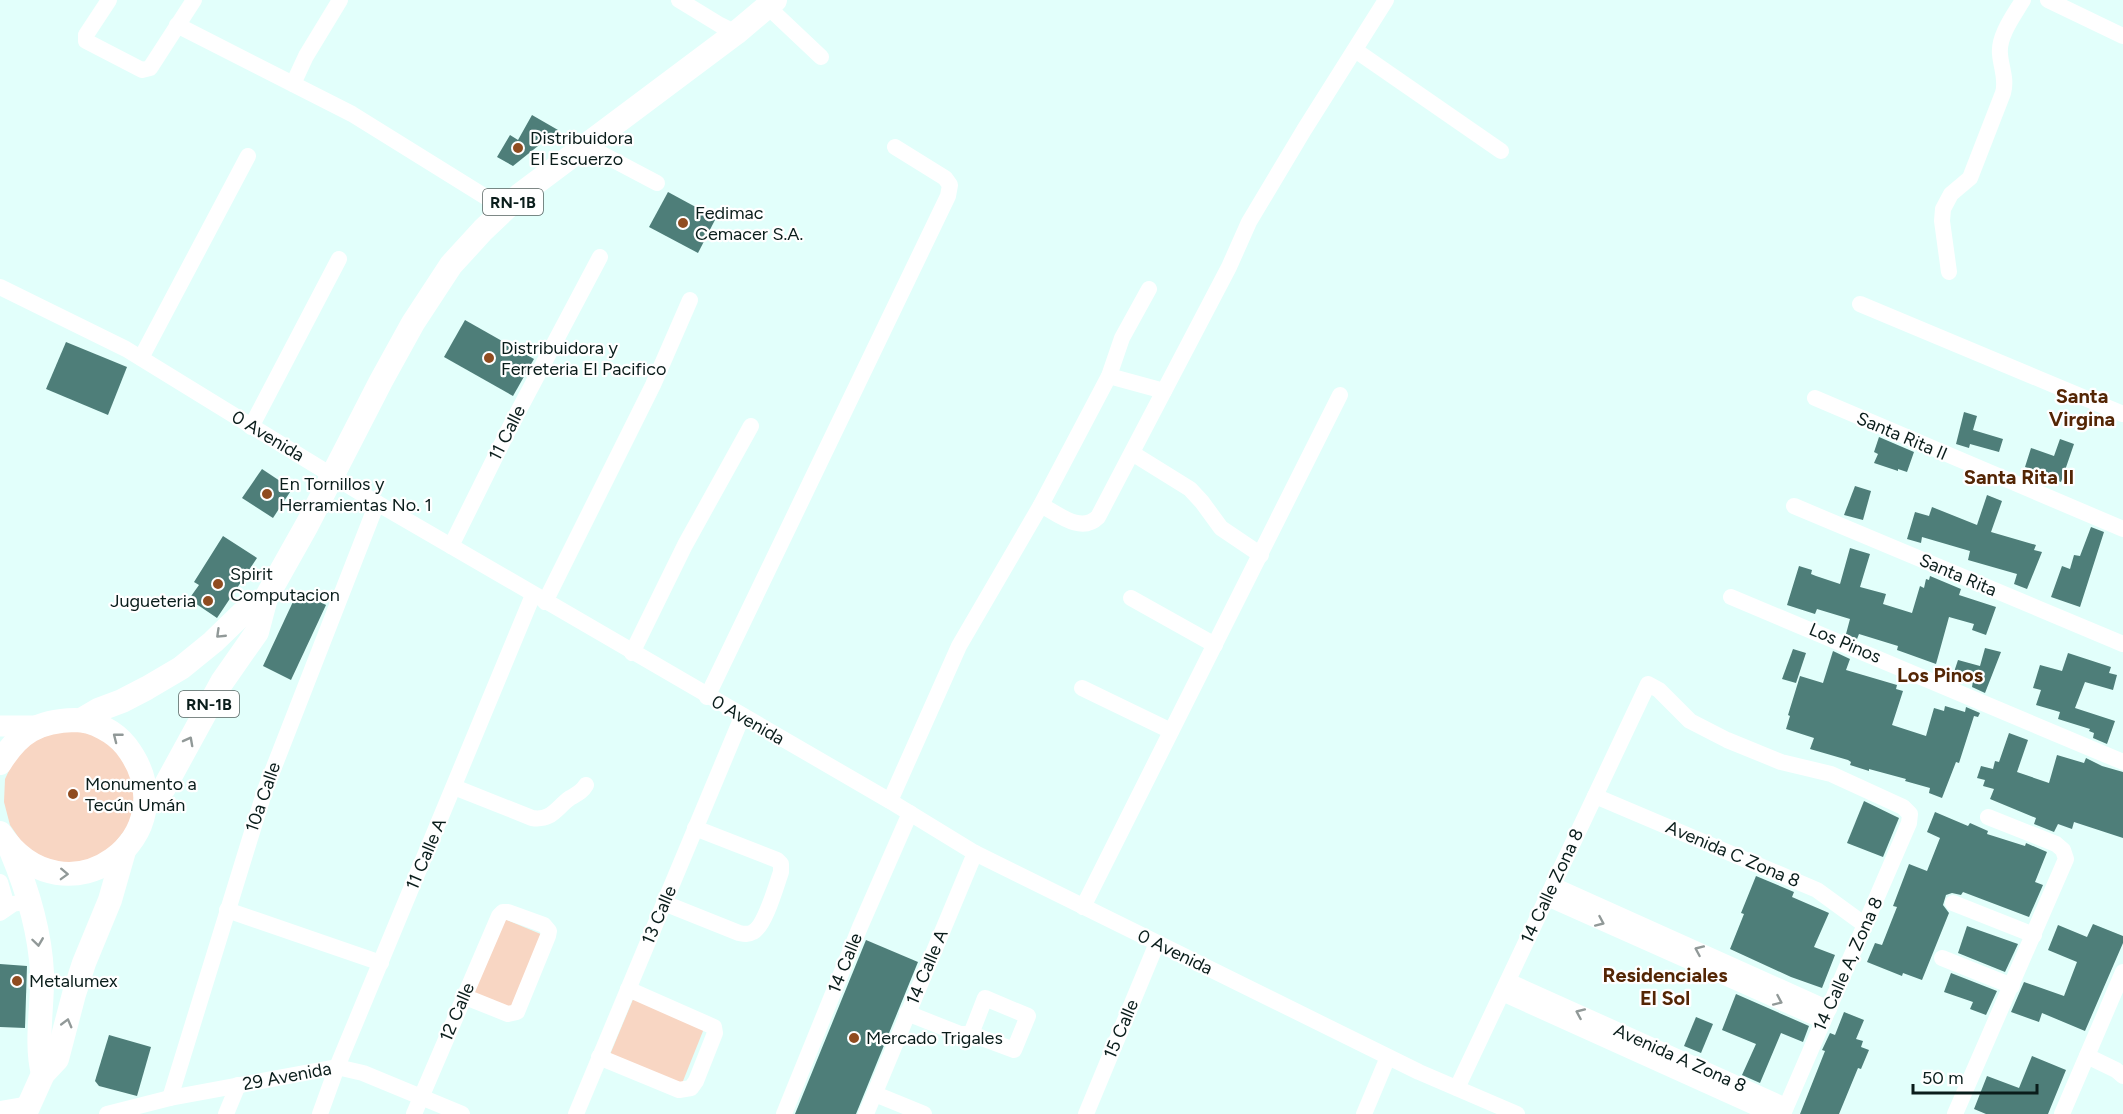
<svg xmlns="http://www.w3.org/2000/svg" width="2123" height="1114" font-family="Figtree,sans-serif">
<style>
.green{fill:#f8d6c3}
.building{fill:#4e7e79}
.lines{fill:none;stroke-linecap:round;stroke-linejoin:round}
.minor{stroke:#fff;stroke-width:16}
.major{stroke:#fff;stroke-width:21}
.highway{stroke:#fff;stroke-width:24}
.oneway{stroke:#919998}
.poi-dot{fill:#904c20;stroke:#fff;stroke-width:2}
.labels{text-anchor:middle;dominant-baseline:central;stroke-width:4.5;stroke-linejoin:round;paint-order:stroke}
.shield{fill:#fff;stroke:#54615f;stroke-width:1.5}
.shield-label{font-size:16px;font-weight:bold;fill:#0a1d1b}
.poi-label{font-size:18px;fill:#0a1d1b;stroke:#fff;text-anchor:start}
.street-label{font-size:18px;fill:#0a1d1b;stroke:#fff}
.neighbourhood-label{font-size:20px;font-weight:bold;fill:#542605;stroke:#fff}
</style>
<rect width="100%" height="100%" fill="#e2fffb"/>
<g class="green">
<polygon points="69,728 110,740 135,774 135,817 107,853 86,862 63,863 41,857 23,844 10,825 4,802 5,779 15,758 29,742"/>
<polygon points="502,918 543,935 512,1011 472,994"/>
<polygon points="634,997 705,1026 681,1086 609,1057"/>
</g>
<g class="building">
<polygon points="532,115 558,130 513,166 497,157 510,135 518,140"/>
<polygon points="668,192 716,218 698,253 649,227"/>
<polygon points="465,320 534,359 513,396 444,357"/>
<polygon points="66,342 127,367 108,415 46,389"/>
<polygon points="1964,412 1977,416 1973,430 2003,439 1999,452 1970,444 1969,448 1956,444"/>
<polygon points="1879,437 1914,452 1907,472 1898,469 1898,471 1874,463 1878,454 1874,452"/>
<polygon points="2060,439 2074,444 2061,482 2025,467 2031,448 2054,456"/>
<polygon points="262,469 292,489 273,518 242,498"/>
<polygon points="1855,486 1871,491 1863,520 1844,515"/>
<polygon points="1987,495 2002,501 1991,532 2036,545 2034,550 2042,552 2027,589 2014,584 2017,574 1968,560 1970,551 1922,537 1921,543 1907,539 1915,512 1929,516 1932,507 1977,525"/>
<polygon points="2091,527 2104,532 2080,607 2051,597 2062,566 2070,569 2074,555 2080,556"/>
<polygon points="223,536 257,558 217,618 189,599 199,585 194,582"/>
<polygon points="1850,548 1870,554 1860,587 1886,594 1883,604 1912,613 1920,586 1924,588 1926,579 1929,580 1930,576 1961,589 1959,595 1996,607 1986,635 1972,630 1974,624 1949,617 1936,664 1897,650 1898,646 1859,634 1857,639 1846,634 1850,619 1817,609 1815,614 1787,605 1799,566 1812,570 1811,574 1816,576 1840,584"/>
<polygon points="298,591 326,605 291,680 263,666"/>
<polygon points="1985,648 2001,652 1985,693 1972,687 1973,681 1953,675 1958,660 1980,666"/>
<polygon points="1793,649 1806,653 1796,683 1782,679"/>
<polygon points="1833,651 1850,659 1846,670 1897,685 1896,689 1903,691 1892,725 1926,736 1934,708 1944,711 1945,706 1965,712 1966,707 1980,713 1978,717 1974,716 1959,763 1956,762 1942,798 1929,793 1930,788 1905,781 1906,779 1869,769 1869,771 1850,765 1851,762 1848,760 1810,749 1814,738 1786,729 1790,716 1788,715 1800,676 1823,683"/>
<polygon points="2068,653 2111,667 2109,673 2117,675 2113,690 2085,682 2075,708 2115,721 2107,744 2093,738 2094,733 2089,731 2090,729 2058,719 2060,712 2036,705 2041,690 2033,688 2040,665 2062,671"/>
<polygon points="2009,733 2028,740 2017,772 2049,783 2057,755 2084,763 2086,758 2102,766 2123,772 2123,838 2074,822 2072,829 2058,824 2054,832 2034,824 2036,818 1990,799 1994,789 1983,786 1985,780 1977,778 1981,766 1993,769 1995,761 1999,762"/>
<polygon points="1864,801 1899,818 1883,857 1847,843"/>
<polygon points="1935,812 1968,826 1970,823 1988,831 1987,834 2025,846 2026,843 2047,852 2035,882 2043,885 2029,917 1963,892 1961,895 1952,893 1946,895 1943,905 1949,913 1922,980 1903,973 1902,976 1867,962 1875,943 1882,945 1897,907 1893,906 1909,864 1927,871 1940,838 1927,832"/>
<polygon points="1756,876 1794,892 1792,897 1829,913 1814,947 1835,955 1822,988 1791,977 1730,949 1744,914 1741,913"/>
<polygon points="2093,924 2123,936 2123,943 2085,1031 2042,1013 2039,1022 2011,1012 2024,982 2064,996 2077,962 2048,950 2058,925 2087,937"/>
<polygon points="1967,926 2018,944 2005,972 1958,953"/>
<polygon points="866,940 918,962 856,1114 795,1114"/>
<polygon points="0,964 27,966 25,1028 0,1027"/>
<polygon points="1951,973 1997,991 1986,1015 1970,1009 1973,1002 1944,992"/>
<polygon points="1736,994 1809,1026 1803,1042 1781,1033 1760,1083 1742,1075 1756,1044 1722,1030"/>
<polygon points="1844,1012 1864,1020 1856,1039 1863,1041 1861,1047 1869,1050 1861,1069 1858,1068 1839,1114 1800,1114 1825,1051 1822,1050 1830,1033 1835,1035"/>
<polygon points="1696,1017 1713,1024 1701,1053 1684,1046"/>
<polygon points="109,1035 151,1047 137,1096 99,1086 95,1081"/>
<polygon points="2032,1056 2066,1070 2048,1114 1986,1114 1974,1109 1987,1076 2019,1088"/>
</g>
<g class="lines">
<g class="minor">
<polyline points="109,0 86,35 86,41 142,70 150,68 152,65 194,0"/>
<polyline points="679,0 720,25 736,33"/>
<polyline points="2048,0 2123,36"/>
<polyline points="767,6 821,57"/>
<polyline points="177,25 352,114 505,209"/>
<polyline points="1355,50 1501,151"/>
<polyline points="293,84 306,56 340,0"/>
<polyline points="585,145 657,183"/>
<path d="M1949 272 1942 221 1943 209 1951 194 1970 178 2003 93C2007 79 2001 68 2000 54 1998 36 2014 15 2023 0"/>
<polyline points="0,287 126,349 377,503 890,801 975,853 1419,1072 1517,1114"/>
<polyline points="1860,304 2123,414"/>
<polyline points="141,358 248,156"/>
<polyline points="1109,376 1164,391"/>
<polyline points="1815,398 2123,529"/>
<polyline points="251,427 339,259"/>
<polyline points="1132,453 1190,489 1202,502 1221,528 1261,555"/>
<path d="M1041 505C1058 514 1081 534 1098 517L1229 267 1249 222 1304 130 1386 0"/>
<polyline points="1794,506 2123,644"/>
<polyline points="451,546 512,423 600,257"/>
<polyline points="1731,597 2123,762"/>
<polyline points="1131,598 1215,645"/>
<polyline points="545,602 653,385 690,300"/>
<polyline points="632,653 685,545 751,426"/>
<polyline points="1082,688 1171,731"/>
<polyline points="707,697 948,196 950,185 945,178 895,147"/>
<path d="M454 787 532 818C552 821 556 808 570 798 577 794 582 792 586 785"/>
<polyline points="1595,796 1817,890 1865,925"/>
<polyline points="890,801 959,646 1041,505 1109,376 1122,338 1149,289"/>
<polyline points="0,882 7,906"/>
<polyline points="1553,885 1829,1009"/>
<polyline points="1547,898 1823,1021"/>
<path d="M664 903 739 933C744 934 748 935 753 932 765 926 776 886 781 872V864L777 860 695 828"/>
<polyline points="1953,903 2034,935"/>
<polyline points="1083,907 1340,395"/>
<polyline points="227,910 381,963"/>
<polyline points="0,913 13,904 29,901"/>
<polyline points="1942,958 2012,986"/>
<polyline points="1508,981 1786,1106"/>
<polyline points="1502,993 1770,1114"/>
<polyline points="907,1013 960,1034 971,1034 1014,1050 1028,1016 985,998 971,1034"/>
<polyline points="2087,1056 2116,1070 2123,1076"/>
<polyline points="599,1057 679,1090 691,1088 696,1081 715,1033 714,1027 628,989"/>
<polyline points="1457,1088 1648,684 1659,690 1690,721 1727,740 1781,762 1831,774 1903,807 1910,814 1909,823 1783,1114"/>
<polyline points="875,1094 924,1114"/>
<polyline points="170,1098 265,790 377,503"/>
<polyline points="0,1109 30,1104"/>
<path id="s1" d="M107 1114 170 1098 337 1067 363 1073 462 1114"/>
<polyline points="226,1114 238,1085"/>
<polyline points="320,1114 337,1067 533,595"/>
<polyline points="414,1114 499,916 503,912 508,912 544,925 549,931 548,936 517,1012 508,1014 463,996"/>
<polyline points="576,1114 742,717"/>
<polyline points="784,1114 860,927 910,813"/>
<polyline points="866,1114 975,853"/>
<polyline points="1086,1114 1157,943"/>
<polyline points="1364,1114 1388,1057"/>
<polyline points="1955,1114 2066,859 2063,850 2056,844 1988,817"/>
<polyline points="2062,1114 2123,972"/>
</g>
<polyline class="major" points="0,726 39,726"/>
<g class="highway">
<polyline points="81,720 98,710 122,701 147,688 181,668 213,642 243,613 266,598"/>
<path d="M0 763C19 732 38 721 75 720 93 720 115 732 126 746 194 835 65 930 0 833"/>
<polyline points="145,807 164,788 222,682 257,632 266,598 307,525 381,381 413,323 451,265 483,230 521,194 736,33 775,0"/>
<path d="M10 848C27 888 40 930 42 973 43 1007 35 1041 43 1074"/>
<polyline points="25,1114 43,1074 57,1059 74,994 84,963 110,900 124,851"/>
</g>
</g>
<defs><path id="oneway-chevron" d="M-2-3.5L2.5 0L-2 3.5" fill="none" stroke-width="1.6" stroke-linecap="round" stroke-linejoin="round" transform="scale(1.5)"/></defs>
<g class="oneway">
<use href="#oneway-chevron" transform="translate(220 634) rotate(136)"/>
<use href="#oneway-chevron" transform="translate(117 737) rotate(-142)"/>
<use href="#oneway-chevron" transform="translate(189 741) rotate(-62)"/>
<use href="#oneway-chevron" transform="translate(64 874) rotate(2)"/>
<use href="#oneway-chevron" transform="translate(1600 922) rotate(24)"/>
<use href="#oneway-chevron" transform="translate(38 942) rotate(82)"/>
<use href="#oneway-chevron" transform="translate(1699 950) rotate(-156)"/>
<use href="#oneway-chevron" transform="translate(1778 1001) rotate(24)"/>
<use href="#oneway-chevron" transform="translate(1580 1013) rotate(-156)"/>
<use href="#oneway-chevron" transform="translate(67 1023) rotate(-75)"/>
</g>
<g class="poi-dot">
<circle cx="518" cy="148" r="6"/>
<circle cx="683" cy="223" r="6"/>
<circle cx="489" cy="358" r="6"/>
<circle cx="267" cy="494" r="6"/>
<circle cx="218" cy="584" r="6"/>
<circle cx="208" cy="601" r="6"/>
<circle cx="73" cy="794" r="6"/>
<circle cx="17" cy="981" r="6"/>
<circle cx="854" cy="1038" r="6"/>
</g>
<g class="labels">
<g class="shield">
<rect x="483" y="189" width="60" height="26" rx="4.5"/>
<rect x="179" y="691" width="60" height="26" rx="4.5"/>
</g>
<g class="shield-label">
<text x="513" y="202">RN-1B</text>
<text x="209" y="704">RN-1B</text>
</g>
<g class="poi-label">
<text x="530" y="138">Distribuidora<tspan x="530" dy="21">El Escuerzo</tspan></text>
<text x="695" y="213">Fedimac<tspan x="695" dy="21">Cemacer S.A.</tspan></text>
<text x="501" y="348">Distribuidora y<tspan x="501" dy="21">Ferreteria El Pacifico</tspan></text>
<text x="279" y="484">En Tornillos y<tspan x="279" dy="21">Herramientas No. 1</tspan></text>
<text x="230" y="574">Spirit<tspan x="230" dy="21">Computacion</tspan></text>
<text x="196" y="601" text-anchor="end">Jugueteria</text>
<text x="85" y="784">Monumento a<tspan x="85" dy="21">Tecún Umán</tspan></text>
<text x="29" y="981">Metalumex</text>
<text x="866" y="1038">Mercado Trigales</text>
</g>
<g class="street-label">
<text transform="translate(507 433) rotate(-63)">11 Calle</text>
<text transform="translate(268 436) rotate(31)">0 Avenida</text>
<text transform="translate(1902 436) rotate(23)">Santa Rita II</text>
<text transform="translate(1958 575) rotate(23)">Santa Rita</text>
<text transform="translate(1845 643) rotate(23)">Los Pinos</text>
<text transform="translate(748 720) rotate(30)">0 Avenida</text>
<text transform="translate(263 797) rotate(-71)">10a Calle</text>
<text transform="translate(426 854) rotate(-67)">11 Calle A</text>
<text transform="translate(1733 854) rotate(23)">Avenida C Zona 8</text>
<text transform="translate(1552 886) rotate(-65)">14 Calle Zona 8</text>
<text transform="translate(659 915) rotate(-67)">13 Calle</text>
<text transform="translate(1175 952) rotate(26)">0 Avenida</text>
<text transform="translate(845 963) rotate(-68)">14 Calle</text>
<text transform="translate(1848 964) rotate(-66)">14 Calle A, Zona 8</text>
<text transform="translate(927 967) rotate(-67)">14 Calle A</text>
<text transform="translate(457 1012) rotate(-67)">12 Calle</text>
<text transform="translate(1121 1029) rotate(-67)">15 Calle</text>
<text transform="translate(1680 1058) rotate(24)">Avenida A Zona 8</text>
<text stroke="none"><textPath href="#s1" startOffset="184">29 Avenida</textPath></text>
</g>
<g class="neighbourhood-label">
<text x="2082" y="396">Santa<tspan x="2082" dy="23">Virgina</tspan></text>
<text x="2019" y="477">Santa Rita II</text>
<text x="1940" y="675">Los Pinos</text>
<text x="1665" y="975">Residenciales<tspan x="1665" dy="23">El Sol</tspan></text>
</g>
</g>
<path d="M1913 1084v9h124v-9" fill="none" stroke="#0a1d1b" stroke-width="3"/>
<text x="1922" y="1084" font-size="18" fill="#0a1d1b" stroke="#ffffff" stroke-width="4.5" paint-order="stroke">50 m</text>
</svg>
